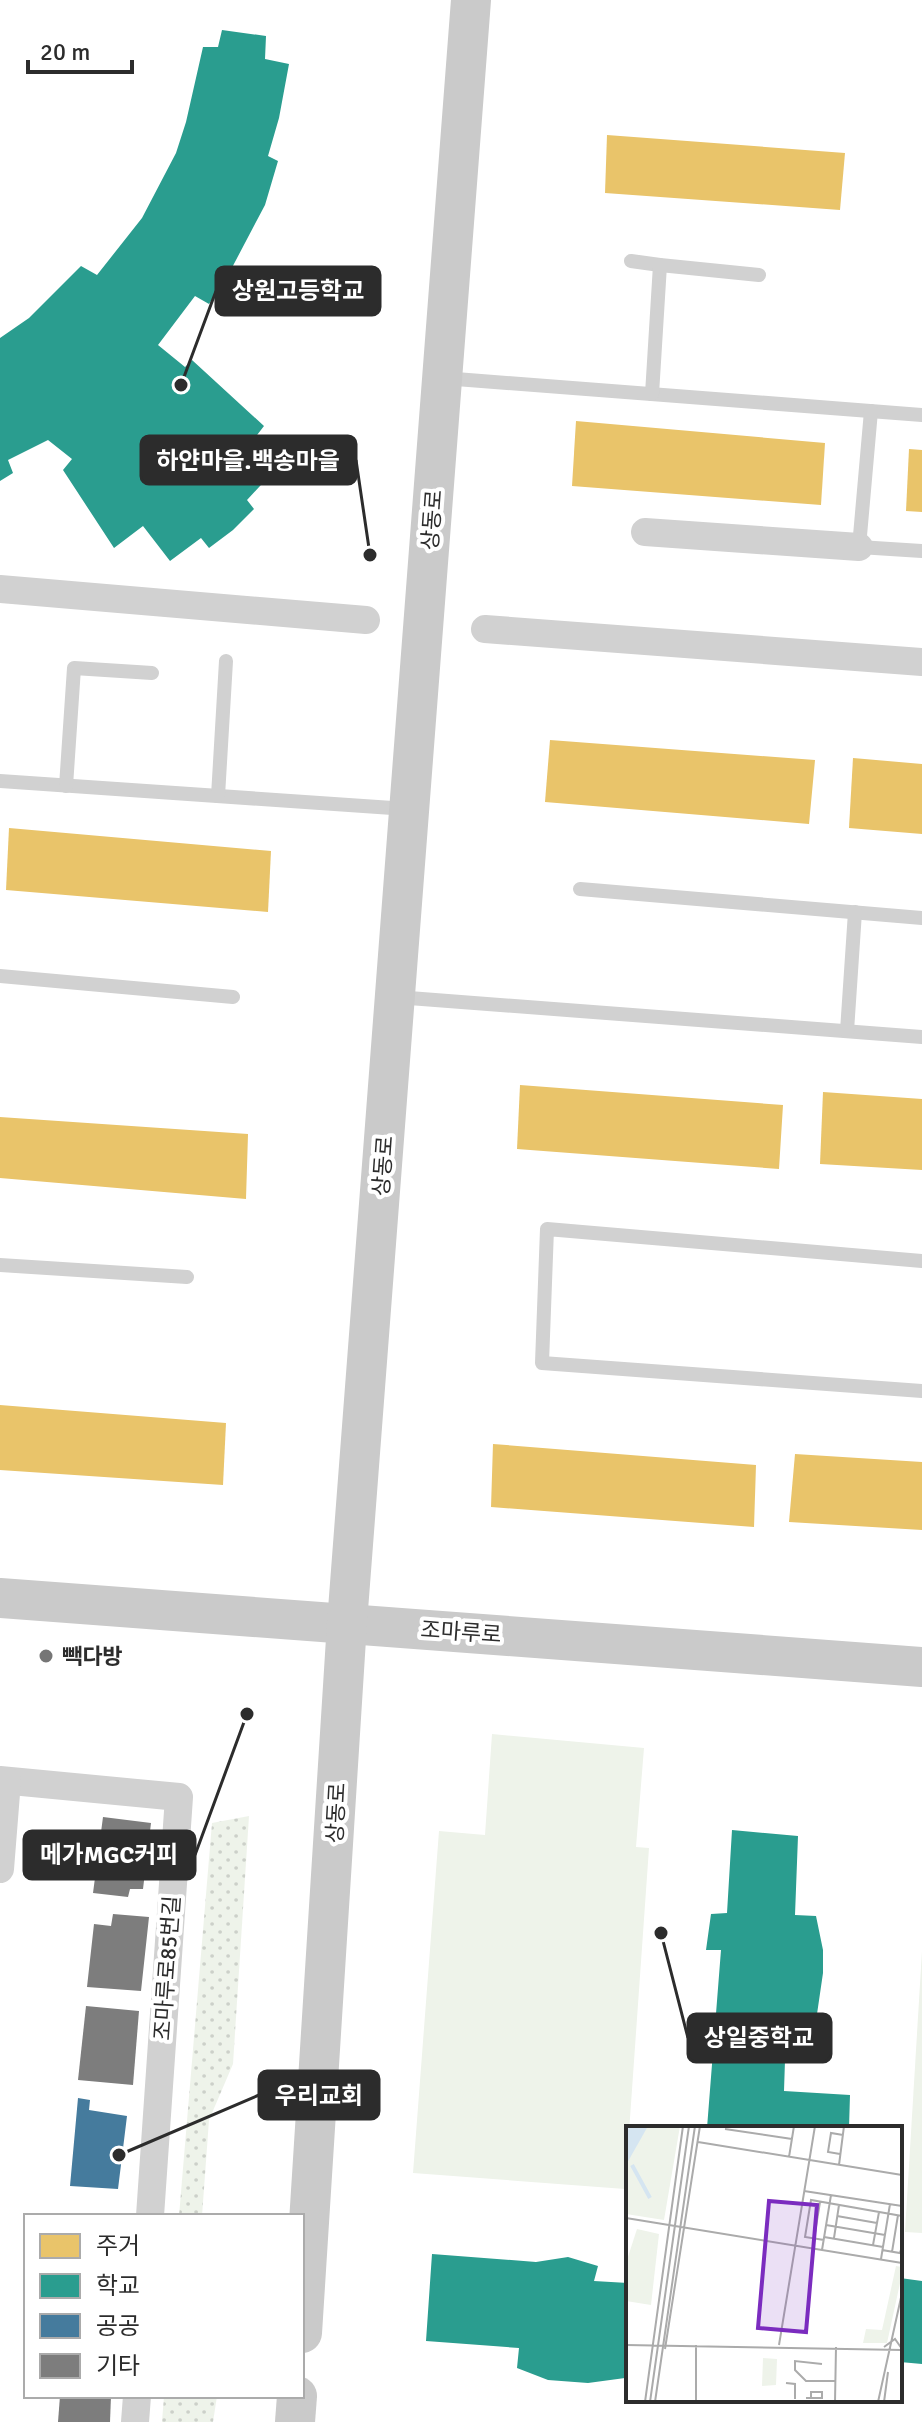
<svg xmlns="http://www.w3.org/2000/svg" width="922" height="2422" font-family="Signika,'Noto Sans KR',sans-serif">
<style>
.grass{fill:#eef3ea}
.park{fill:url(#park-dots)}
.homes{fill:#e9c46a}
.schools{fill:#2a9d8f}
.public{fill:#457b9d}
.building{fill:#7d7d7d}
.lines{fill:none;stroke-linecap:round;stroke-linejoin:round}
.lane{stroke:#d1d1d1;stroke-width:14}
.street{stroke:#d1d1d1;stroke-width:28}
.secondary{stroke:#cacaca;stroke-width:40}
.poi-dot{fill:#767676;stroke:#fff;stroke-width:3}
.labels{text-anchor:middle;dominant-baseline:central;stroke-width:8;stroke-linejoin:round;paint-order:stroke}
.street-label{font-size:22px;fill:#2c2c2c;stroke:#fff}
.poi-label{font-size:22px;font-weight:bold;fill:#2c2c2c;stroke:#fff;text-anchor:start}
.inset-river{fill:none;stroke:#d5e5f1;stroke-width:4}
.inset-road{fill:none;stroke:#ababab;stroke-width:2}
.view{fill:#7b2cbf;fill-opacity:0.15;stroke:#7b2cbf;stroke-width:4}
.inset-edge{fill:none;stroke:#2c2c2c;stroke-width:4}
.leader{fill:none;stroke:#2c2c2c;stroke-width:3}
.callout-dot{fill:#2c2c2c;stroke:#fff;stroke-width:3}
.callout{fill:#2c2c2c;stroke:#2c2c2c;stroke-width:3}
.callout-label{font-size:24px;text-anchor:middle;font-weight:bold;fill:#fff}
</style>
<defs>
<pattern id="park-dots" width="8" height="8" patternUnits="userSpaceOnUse" patternTransform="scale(2)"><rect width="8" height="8" fill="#eef3ea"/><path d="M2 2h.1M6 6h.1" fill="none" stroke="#ccd0c9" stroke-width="1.8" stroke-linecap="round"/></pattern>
</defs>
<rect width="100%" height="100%" fill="#fff"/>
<g class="grass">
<polygon points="492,1734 644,1748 636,1847 649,1848 625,2189 413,2173 439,1831 485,1835"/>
<polygon points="922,1951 922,2233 905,2232"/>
</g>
<g class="park">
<polygon points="249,1816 233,2064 209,2120 202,2216 179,2216 212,1823"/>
<polygon points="164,2396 217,2396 213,2422 162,2422"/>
</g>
<g class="homes">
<polygon points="607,135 845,153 840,210 605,193"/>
<polygon points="576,421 825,443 821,505 572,486"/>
<polygon points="909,449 922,450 922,512 906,511"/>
<polygon points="550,740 815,760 809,824 545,802"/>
<polygon points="853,758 922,764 922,834 849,828"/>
<polygon points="9,828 271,851 268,912 6,890"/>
<polygon points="520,1085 783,1105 779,1169 517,1149"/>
<polygon points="823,1092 922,1099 922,1170 820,1164"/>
<polygon points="0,1117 248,1134 246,1199 0,1178"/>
<polygon points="0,1405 226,1423 223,1485 0,1470"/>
<polygon points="493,1444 756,1465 754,1527 491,1507"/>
<polygon points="795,1454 922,1462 922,1530 789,1522"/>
</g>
<g class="schools">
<polygon points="222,30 266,36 265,59 289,64 279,118 268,156 278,161 265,205 226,279 209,304 195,296 158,345 185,367 192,360 264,426 247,448 272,473 247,500 254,509 233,530 209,548 201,538 170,561 143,526 114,548 63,470 72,459 48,440 8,460 13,473 0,481 0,338 29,318 81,266 97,275 142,218 176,153 186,122 203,47 218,47"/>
<polygon points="732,1830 798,1836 795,1915 816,1916 823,1950 823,1973 817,2014 809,2033 786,2030 784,2091 850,2095 849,2128 707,2128 721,1950 706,1950 711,1914 727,1913"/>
<polygon points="432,2254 536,2262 568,2257 598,2266 594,2281 628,2283 628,2365 625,2378 588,2383 548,2380 517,2368 519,2348 426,2341"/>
<polygon points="900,2278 922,2281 922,2364 900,2362"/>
</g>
<polygon class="public" points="78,2098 90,2100 89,2110 127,2116 118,2189 70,2186"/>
<g class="building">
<polygon points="103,1817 151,1823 143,1889 130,1889 128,1897 93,1893"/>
<polygon points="113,1914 149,1917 141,1991 87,1987 94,1924 111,1926"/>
<polygon points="86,2006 139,2011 133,2085 78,2080"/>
<polygon points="60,2396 111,2396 110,2422 58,2422"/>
</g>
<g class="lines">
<g class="lane">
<polyline points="631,261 660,265"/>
<polyline points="443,378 922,415"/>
<polyline points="652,394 660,265 759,275"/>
<polyline points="871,411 859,547 922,551"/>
<polyline points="0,781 407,809"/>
<polyline points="66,786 74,668 152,673"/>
<polyline points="218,796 226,661"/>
<polyline points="580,889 922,918"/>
<polyline points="0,976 233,997"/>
<polyline points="396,997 922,1037"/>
<polyline points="847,1031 855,912"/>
<polyline points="922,1261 547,1229 542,1363 922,1391"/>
<polyline points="0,1265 187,1277"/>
</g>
<g class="street">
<polyline points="645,532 859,547"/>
<polyline points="0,589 366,620"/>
<polyline points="485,629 922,662"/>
<polyline points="0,1780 179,1797 150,2216"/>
<polyline points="0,1869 7,1781"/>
<polyline points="135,2422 137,2396"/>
</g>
<g class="secondary">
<polyline points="0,1598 922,1667"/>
<polyline points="302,2333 347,1623 471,0"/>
<polyline points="295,2422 297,2396"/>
</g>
</g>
<circle class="poi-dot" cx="46" cy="1656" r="8"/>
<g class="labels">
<g class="street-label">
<text transform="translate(432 520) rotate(-86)">상동로</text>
<text transform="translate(383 1166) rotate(-86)">상동로</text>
<text transform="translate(461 1632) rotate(4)">조마루로</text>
<text transform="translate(336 1813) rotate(-87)">상동로</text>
<text transform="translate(167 1968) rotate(-86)">조마루로85번길</text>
</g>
<g class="poi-label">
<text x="62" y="1656">빽다방</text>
</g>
</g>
<g transform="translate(626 2126)">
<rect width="276" height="276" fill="#fff"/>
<path d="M11 103 33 108 25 179 0 175V137Z" fill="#eef3ea"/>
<path d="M0 0H54L38 94 0 88ZM270 140 276 141V148L261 217H237L240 203 256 204ZM137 232 151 233 150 259 136 260Z" fill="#eef3ea"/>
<path d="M0 0H22L0 39Z" fill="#d5e5f1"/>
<path class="inset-river" d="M6 39 24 72"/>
<path class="inset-road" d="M99 3 166 13M72 16 276 49M214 28 202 26 205 7 217 9M163 31 168 0M213 39 218 0M178 65 276 80M211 90 251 97M0 92 276 137M200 99 259 109M198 111 257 121M208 112 213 79M188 113 194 76M198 114 179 111 185 74 276 90M247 119 253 86M196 124 205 69M256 124 274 127 276 120M266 126 272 89M255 133 264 78M0 219 276 224M153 219 189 0M258 221 269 213 276 223M39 223 74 0M196 238 169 235V244L180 255H209M160 257 169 258V273M180 272H196V266H185V272M19 276 57 0M24 276 63 0M29 276 69 0M70 276V219M82 276H108M209 276 210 221M252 276 276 167M258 276 262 246"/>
<path class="view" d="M143 75 191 79 180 206 132 202Z"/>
<rect width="276" height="276" class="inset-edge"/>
</g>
<path class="leader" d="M181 385L216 291M370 555L356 460M247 1714L195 1855M661 1933L688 2038M119 2155L259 2095"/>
<g class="callout-dot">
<circle cx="181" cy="385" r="8"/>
<circle cx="370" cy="555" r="8"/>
<circle cx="247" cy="1714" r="8"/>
<circle cx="661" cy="1933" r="8"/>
<circle cx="119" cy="2155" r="8"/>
</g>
<g class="callout">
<rect x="216" y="267" width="164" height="48" rx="8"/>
<rect x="141" y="436" width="215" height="48" rx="8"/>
<rect x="24" y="1831" width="171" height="48" rx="8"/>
<rect x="688" y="2014" width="143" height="48" rx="8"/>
<rect x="259" y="2071" width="120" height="48" rx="8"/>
</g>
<g class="callout-label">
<text x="298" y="299">상원고등학교</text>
<text x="248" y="469">하얀마을.백송마을</text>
<text x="109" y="1863">메가MGC커피</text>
<text x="759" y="2046">상일중학교</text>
<text x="319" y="2104">우리교회</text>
</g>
<rect x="24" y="2214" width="280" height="184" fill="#ffffff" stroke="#ababab" stroke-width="2"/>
<rect x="40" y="2234" width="40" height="24" fill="#e9c46a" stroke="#ababab" stroke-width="2"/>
<text x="96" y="2254" font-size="24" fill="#2c2c2c">주거</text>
<rect x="40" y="2274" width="40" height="24" fill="#2a9d8f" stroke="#ababab" stroke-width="2"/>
<text x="96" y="2294" font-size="24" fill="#2c2c2c">학교</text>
<rect x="40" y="2314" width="40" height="24" fill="#457b9d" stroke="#ababab" stroke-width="2"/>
<text x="96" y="2334" font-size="24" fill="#2c2c2c">공공</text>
<rect x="40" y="2354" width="40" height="24" fill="#7d7d7d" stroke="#ababab" stroke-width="2"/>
<text x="96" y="2374" font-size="24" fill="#2c2c2c">기타</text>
<path d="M28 60v12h104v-12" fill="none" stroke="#2c2c2c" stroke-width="4"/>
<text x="40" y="60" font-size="24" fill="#2c2c2c" stroke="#ffffff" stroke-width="6" paint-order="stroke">20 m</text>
</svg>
